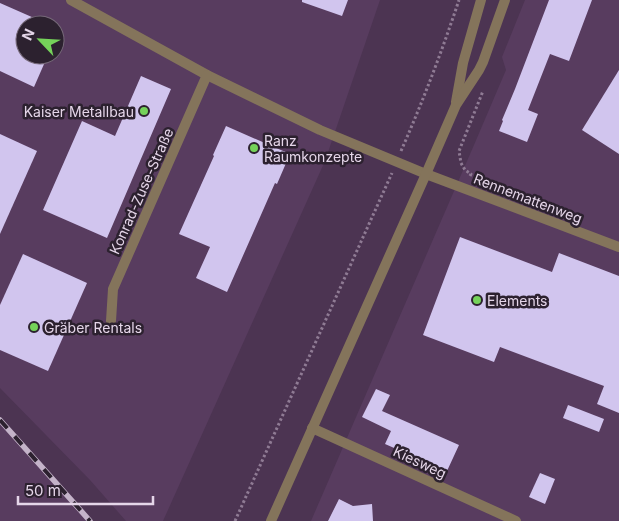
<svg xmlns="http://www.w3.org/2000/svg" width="619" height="521" font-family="Inter,sans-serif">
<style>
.built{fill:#583c5f;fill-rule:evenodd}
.building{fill:#d1c5ee}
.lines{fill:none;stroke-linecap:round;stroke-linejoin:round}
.path{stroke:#8f7b94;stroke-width:3;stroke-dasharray:2.5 2.5;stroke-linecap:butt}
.minor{stroke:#84745b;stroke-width:10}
.tertiary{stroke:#84745b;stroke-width:10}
.rail-casing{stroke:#c4b3c9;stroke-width:5.5}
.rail{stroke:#2c212f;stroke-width:4;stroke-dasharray:11;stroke-linecap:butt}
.poi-dot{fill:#75d25a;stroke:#2c212f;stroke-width:2}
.labels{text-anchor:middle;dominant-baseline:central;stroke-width:5;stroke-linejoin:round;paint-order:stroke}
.poi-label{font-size:14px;fill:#e5d6e9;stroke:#2c212f;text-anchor:start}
.street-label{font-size:14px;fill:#e5d6e9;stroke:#2c212f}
</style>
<rect width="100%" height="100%" fill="#4c3452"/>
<g class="built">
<path d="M0 0H380L325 161 163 521H126L90 480 0 388ZM25 25H55V55H25Z"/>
<polygon points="525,0 619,0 619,521 311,521 474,145 506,70 502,57"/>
<polygon points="0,420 81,512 89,521 0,521"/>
</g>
<g class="building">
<polygon points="302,0 348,0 342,16 302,2"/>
<polygon points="549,0 592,0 569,61 550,54 528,110 538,114 527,142 499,131 503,121 502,120 515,89"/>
<polygon points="0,3 50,25 25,25 25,55 48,55 34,87 0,71"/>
<polygon points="619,70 619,154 582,130"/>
<polygon points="141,76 171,89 107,238 43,210 82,121 115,136"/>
<polygon points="226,126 290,154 277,184 275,183 227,292 196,278 210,247 179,234 214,156 213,155"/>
<polygon points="0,134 37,151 0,234"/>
<polygon points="460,237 552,272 559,253 619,276 619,413 597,404 604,386 500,347 494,362 423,335"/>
<polygon points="23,254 87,283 48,371 0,350 0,305"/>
<polygon points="376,389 390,395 382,411 459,445 447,471 385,444 391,431 362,417"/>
<polygon points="568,405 604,419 599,432 563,418"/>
<polygon points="540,473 555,479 545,504 529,497"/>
<polygon points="339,499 353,506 372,504 373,521 328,521"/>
</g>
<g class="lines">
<g class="path">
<path d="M401 151C423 101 442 51 459 0"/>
<polyline points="470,176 471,174 465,170 461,163 459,151 483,91"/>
<polyline points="235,521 392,173"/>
</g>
<g class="minor">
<polyline points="71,0 207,75 320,130 426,174 619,247"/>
<polyline points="111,321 113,289 207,75"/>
<polyline points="312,428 516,521"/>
</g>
<g class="tertiary">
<polyline points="456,102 463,63 481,0"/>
<polyline points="271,521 426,174 456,105 479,70 483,62 505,0"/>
</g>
<g class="rail-casing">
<polyline id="rail" points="0,420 90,521"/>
</g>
<use href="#rail" class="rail"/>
</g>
<g class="poi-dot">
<circle cx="144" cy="111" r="5"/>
<circle cx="254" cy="148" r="5"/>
<circle cx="477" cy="300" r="5"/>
<circle cx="34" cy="327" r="5"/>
</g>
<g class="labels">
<g class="poi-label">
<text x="134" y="111" text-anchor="end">Kaiser Metallbau</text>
<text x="264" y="140">Ranz<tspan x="264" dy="16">Raumkonzepte</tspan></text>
<text x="487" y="300">Elements</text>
<text x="44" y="327">Gräber Rentals</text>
</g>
<g class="street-label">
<text transform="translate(141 191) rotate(-66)">Konrad-Zuse-Straße</text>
<text transform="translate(528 198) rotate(21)">Rennemattenweg</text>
<text transform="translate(420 462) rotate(25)">Kiesweg</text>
</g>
</g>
<g transform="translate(40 40) rotate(295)"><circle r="24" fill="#2c212f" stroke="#766979"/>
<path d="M0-4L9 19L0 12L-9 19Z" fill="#75d25a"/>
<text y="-8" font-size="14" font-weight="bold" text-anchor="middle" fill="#e5d6e9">N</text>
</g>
<path d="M18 496v8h135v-8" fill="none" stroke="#e5d6e9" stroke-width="2.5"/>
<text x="25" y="496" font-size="15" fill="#e5d6e9" stroke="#2c212f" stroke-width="4" paint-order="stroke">50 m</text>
</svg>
